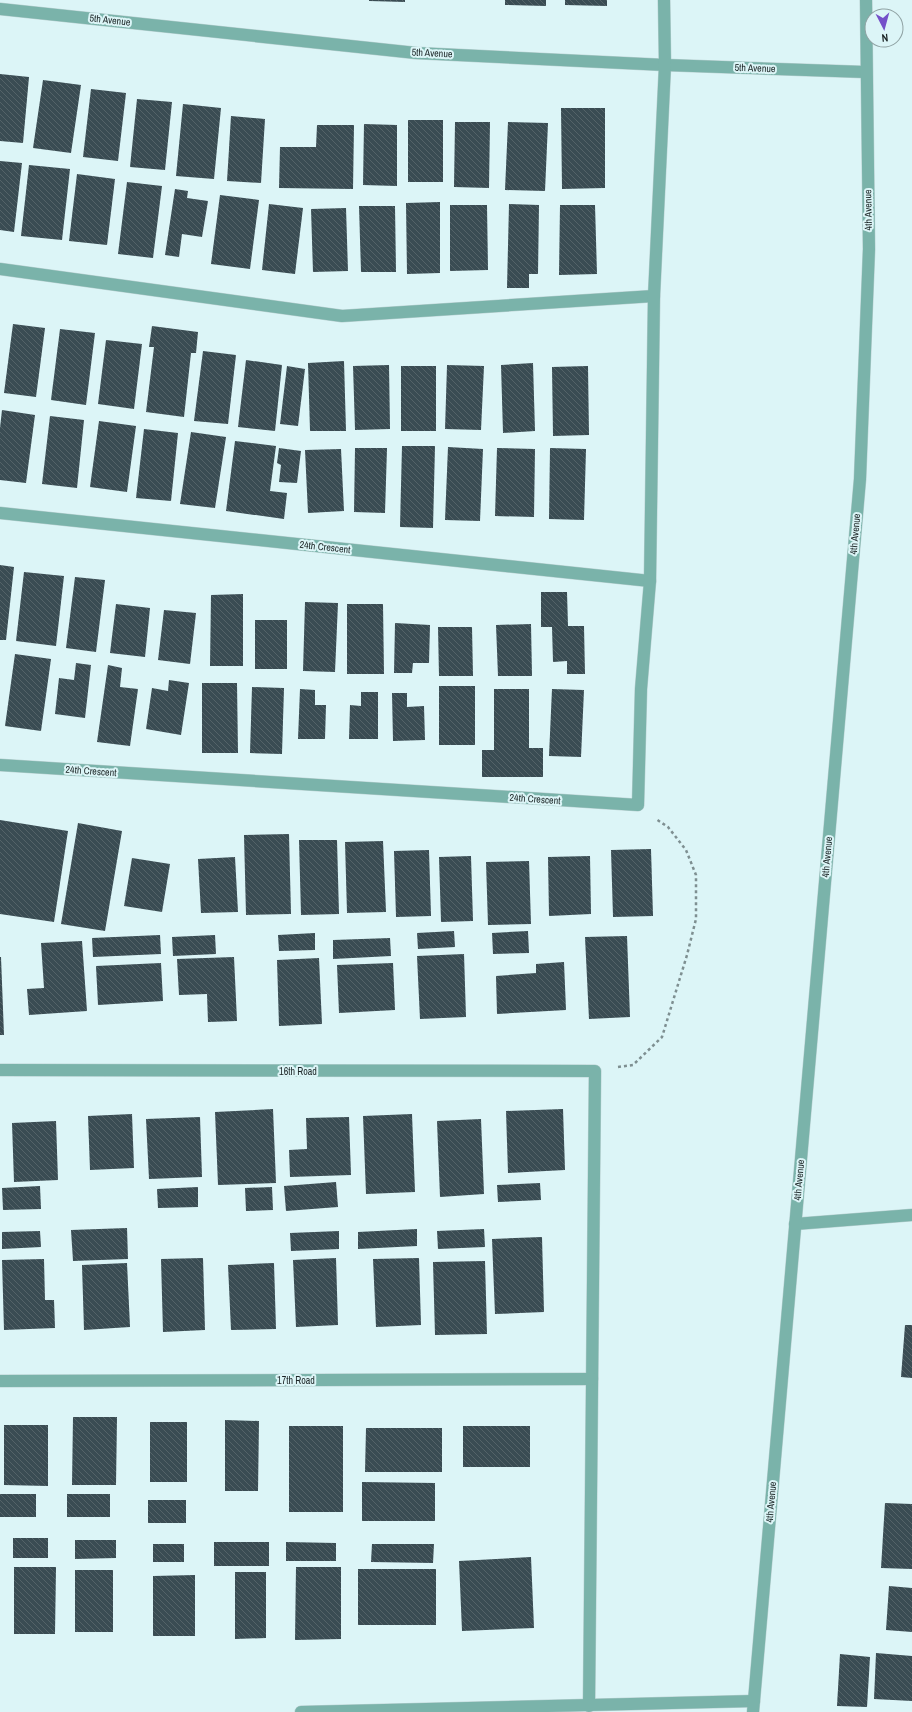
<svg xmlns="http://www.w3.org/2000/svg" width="912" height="1712" font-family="'Archivo Narrow',sans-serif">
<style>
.building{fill:url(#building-back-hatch)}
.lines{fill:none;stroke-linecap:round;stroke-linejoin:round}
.minor-casing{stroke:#b9d0d1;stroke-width:13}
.path{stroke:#7e8f91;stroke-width:2.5;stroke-dasharray:3 3;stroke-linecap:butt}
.minor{stroke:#7ab3aa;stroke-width:12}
.labels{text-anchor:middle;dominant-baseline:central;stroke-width:4;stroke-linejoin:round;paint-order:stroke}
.street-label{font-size:10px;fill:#1c2526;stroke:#dcf5f7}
</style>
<defs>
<pattern id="building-back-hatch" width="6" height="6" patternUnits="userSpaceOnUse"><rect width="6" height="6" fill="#3a4c53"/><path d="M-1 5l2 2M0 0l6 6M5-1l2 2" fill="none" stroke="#546368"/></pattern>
</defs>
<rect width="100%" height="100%" fill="#dcf5f7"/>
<g class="building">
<polygon points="369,0 405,0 405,2 369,1"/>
<polygon points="505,0 546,0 546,6 505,5"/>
<polygon points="565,0 607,0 607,6 565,5"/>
<polygon points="0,74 29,77 23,143 0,141"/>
<polygon points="43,80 81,85 71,153 33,148"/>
<polygon points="91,89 126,93 118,161 83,157"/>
<polygon points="137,99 172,102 165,170 130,167"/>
<polygon points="183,104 221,108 214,179 176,176"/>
<polygon points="561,108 605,108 605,188 562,189"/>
<polygon points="231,116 265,119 261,183 227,181"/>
<rect x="408" y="120" width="35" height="62"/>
<polygon points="455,122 490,122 489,188 454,187"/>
<polygon points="508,122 548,123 545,191 505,190"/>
<polygon points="364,124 397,125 397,186 363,185"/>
<polygon points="317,125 354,125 353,189 279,188 280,147 316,147"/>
<polygon points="0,161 22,163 14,232 0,230"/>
<polygon points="29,165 70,169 62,240 21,236"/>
<polygon points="77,174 115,179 107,245 69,241"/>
<polygon points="127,182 162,186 153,258 118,254"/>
<polygon points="175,189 188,191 187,198 208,201 202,237 182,234 179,257 165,255"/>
<polygon points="220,195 259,200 250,269 211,264"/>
<polygon points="440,202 440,273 407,274 406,203"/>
<polygon points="269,204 303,208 295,274 262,270"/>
<polygon points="509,204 539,205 538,274 529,274 529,288 507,288"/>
<polygon points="450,205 487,205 488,270 450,271"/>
<polygon points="560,205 595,205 597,274 559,275"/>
<polygon points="359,206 395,206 396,272 361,272"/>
<polygon points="346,208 348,271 313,272 311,209"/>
<polygon points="13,324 45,328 36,397 4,393"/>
<polygon points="152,326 198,332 196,353 191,353 184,417 146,412 154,347 149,347"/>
<polygon points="60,329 95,333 86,405 51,400"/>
<polygon points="106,340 142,344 134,409 98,404"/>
<polygon points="203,351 236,355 228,424 194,421"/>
<polygon points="246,360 282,365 275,431 238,427"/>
<polygon points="344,361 346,431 310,431 308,363"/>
<polygon points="533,363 535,431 503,433 501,365"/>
<polygon points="389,365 390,429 355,430 353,366"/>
<polygon points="447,365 484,366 481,430 445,429"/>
<polygon points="287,366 305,369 298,426 280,424"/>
<rect x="401" y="366" width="35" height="65"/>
<polygon points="588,366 589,435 553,436 552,367"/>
<polygon points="2,410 35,415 26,483 0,480 0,428"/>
<polygon points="50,416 84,420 77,488 42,484"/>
<polygon points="99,421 136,426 127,492 90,487"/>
<polygon points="144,429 178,433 171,501 136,498"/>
<polygon points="191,432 226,437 215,508 180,504"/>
<polygon points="235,441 276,446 270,491 287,493 284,519 226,511"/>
<polygon points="402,446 435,446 433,528 400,527"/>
<polygon points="448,447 483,449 480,521 445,520"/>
<polygon points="279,448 301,451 297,483 279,482 281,465 277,463"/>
<polygon points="355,448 387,448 385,513 354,512"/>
<polygon points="497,448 535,449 534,517 495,516"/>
<polygon points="550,448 586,449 584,520 549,519"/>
<polygon points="341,449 344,511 308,513 305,450"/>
<polygon points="0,565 14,567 6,640 0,640"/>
<polygon points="24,572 64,576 56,646 16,641"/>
<polygon points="75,577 105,580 96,652 66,648"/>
<polygon points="541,592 567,592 568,626 584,626 585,674 567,674 567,661 553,662 552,627 541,627"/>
<polygon points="243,594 243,666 210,666 211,595"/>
<polygon points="305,602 338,603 335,672 303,671"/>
<polygon points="116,604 150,608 145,657 110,653"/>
<polygon points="347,604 383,604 384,674 347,674"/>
<polygon points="164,610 196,613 190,664 158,660"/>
<rect x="255" y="620" width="32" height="49"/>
<polygon points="395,623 430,625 429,663 413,663 412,673 394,673"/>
<polygon points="531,624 532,676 498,676 496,625"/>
<polygon points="438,627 472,627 473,676 439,676"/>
<polygon points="15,654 51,659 41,731 5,726"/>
<polygon points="76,663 91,665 85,718 55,714 59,678 74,680"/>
<polygon points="108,665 122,668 120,687 138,689 130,746 97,742"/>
<polygon points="169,680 189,683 181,735 146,729 152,688 168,691"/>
<polygon points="202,683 237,683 238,753 202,753"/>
<rect x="439" y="686" width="36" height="59"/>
<polygon points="252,687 284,688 282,754 250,753"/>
<polygon points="300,689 315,690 315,705 326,705 325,739 298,739"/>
<polygon points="494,689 529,689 529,748 543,748 543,777 482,777 482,750 494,750"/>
<polygon points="552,689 584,690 581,757 549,756"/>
<polygon points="361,692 378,692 378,739 349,739 350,705 361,706"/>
<polygon points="392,693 407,693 407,707 424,706 425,740 393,741"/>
<polygon points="0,820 68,831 54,922 0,914"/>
<polygon points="78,823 122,831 105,931 61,924"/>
<polygon points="289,834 291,914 246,915 244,835"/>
<polygon points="299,840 337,840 339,914 301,915"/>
<polygon points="383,841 386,912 347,913 345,842"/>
<polygon points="651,849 653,916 613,917 611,850"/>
<polygon points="429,850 431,916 396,917 394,851"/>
<polygon points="471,856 473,921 441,922 439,857"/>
<polygon points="590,856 591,914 549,916 548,857"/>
<polygon points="235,857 238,912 201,913 198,859"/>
<polygon points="132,858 170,864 162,912 124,906"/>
<polygon points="529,861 531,924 488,925 486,862"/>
<polygon points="454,931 455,947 418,949 417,933"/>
<polygon points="528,931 529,953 493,954 492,933"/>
<polygon points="315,933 315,950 279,951 278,935"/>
<polygon points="160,935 161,954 93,957 92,938"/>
<polygon points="215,935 216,954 173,956 172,937"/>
<polygon points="627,936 630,1017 589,1019 585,937"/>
<polygon points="390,938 391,956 333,959 333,940"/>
<polygon points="82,941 87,1011 29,1015 27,989 44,988 41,943"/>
<polygon points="464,954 466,1017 420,1019 417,956"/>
<polygon points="0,957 1,957 4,1035 0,1035"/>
<polygon points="234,957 237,1021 208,1022 207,994 179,995 177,959"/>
<polygon points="319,958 322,1024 279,1026 277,960"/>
<polygon points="564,962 566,1010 497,1014 496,976 536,973 536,964"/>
<polygon points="161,963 163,1001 98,1005 96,966"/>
<polygon points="393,963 395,1010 339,1013 337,965"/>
<polygon points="273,1109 276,1183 218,1185 215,1112"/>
<polygon points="563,1109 565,1170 508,1173 506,1111"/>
<polygon points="132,1114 134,1168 90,1170 88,1116"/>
<polygon points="412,1114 415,1192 366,1194 363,1116"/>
<polygon points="200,1117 202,1177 149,1179 146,1119"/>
<polygon points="349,1117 351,1175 290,1177 289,1150 307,1149 306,1118"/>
<polygon points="481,1119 484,1194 440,1197 437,1121"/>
<polygon points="56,1121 58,1180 14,1182 12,1123"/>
<polygon points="336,1182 338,1207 286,1211 284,1186"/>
<polygon points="540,1183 541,1200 498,1202 497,1185"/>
<polygon points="40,1186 41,1209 3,1210 2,1188"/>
<polygon points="198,1187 198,1207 158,1208 157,1189"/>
<polygon points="272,1187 273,1210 246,1211 245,1188"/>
<polygon points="127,1228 128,1259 73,1261 71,1230"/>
<polygon points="417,1229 417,1246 358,1249 358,1232"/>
<polygon points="484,1229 485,1247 438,1249 437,1231"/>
<polygon points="40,1231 41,1247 2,1249 2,1232"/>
<polygon points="339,1231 339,1249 291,1251 290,1233"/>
<polygon points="542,1237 544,1312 495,1314 492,1239"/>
<polygon points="203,1258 205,1330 163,1332 161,1259"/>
<polygon points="336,1258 338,1325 296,1327 293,1260"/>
<polygon points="419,1258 421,1325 376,1327 373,1259"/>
<polygon points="44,1259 45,1300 54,1300 55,1328 4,1330 2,1260"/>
<polygon points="485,1261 487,1334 435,1335 433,1262"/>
<polygon points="127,1263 130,1327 84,1330 82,1265"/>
<polygon points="274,1263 276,1329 231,1330 228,1265"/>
<polygon points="905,1325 912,1325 912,1378 901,1377"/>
<polygon points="73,1417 117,1417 116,1485 72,1485"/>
<polygon points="225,1420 259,1421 258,1491 225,1491"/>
<rect x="150" y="1422" width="37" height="60"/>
<polygon points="4,1425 48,1425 48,1486 4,1485"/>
<rect x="289" y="1426" width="54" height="86"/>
<rect x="463" y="1426" width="67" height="41"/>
<polygon points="366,1428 442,1428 442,1472 365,1472"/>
<polygon points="362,1482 435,1483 435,1521 362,1521"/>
<rect x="0" y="1494" width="36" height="23"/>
<rect x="67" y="1494" width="43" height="23"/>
<rect x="148" y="1500" width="38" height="23"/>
<polygon points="885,1503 912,1504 912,1569 881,1568"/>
<rect x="13" y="1538" width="35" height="20"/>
<polygon points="75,1540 116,1540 116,1558 75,1559"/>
<rect x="214" y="1542" width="55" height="24"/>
<polygon points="286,1542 336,1543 336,1561 286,1561"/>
<rect x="153" y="1544" width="31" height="18"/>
<polygon points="372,1544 434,1544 433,1563 371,1562"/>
<polygon points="531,1557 534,1628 462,1631 459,1561"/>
<polygon points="14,1567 56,1567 55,1634 14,1634"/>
<polygon points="296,1567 341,1567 341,1639 295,1640"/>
<rect x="358" y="1569" width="78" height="56"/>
<rect x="75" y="1570" width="38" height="62"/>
<polygon points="235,1572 266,1572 266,1638 235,1639"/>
<polygon points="195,1575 195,1636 153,1636 153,1576"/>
<polygon points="889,1586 912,1588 912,1632 886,1630"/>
<polygon points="876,1653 912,1656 912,1701 874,1699"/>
<polygon points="840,1654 870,1657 867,1707 837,1706"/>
</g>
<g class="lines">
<g class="minor-casing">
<g id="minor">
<polyline points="0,9 416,53 665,65 865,72"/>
<polyline points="0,269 342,316 654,296"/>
<polyline points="0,513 650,581"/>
<polyline points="0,765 638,805 641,689 650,581 654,296 665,65 664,0"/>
<polyline points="0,1070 595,1071 589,1706"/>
<polyline points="795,1224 912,1215"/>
<polyline points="0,1381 592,1379"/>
<polyline points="301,1712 754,1701"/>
<polyline points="753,1712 860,479 869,249 866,0"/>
</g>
</g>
<polyline class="path" points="618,1067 633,1065 662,1037 687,955 696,919 696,875 686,850 668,827 656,819"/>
<use href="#minor" class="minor"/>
</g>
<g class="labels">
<g class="street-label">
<text transform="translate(110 20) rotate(6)">5th Avenue</text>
<text transform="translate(432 53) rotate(3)">5th Avenue</text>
<text transform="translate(755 68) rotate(2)">5th Avenue</text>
<text transform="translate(868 210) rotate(-91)">4th Avenue</text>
<text transform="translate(855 534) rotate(-85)">4th Avenue</text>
<text transform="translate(325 547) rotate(6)">24th Crescent</text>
<text transform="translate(91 771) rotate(4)">24th Crescent</text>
<text transform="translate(535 799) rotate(4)">24th Crescent</text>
<text transform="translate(827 857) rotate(-85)">4th Avenue</text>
<text x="298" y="1071">16th Road</text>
<text transform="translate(799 1180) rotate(-85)">4th Avenue</text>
<text x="296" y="1380">17th Road</text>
<text transform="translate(771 1502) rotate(-85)">4th Avenue</text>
</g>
</g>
<g transform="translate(884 28) rotate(174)"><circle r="19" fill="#dcf5f7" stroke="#8fa2a3"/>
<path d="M0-3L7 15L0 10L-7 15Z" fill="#7450c9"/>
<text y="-6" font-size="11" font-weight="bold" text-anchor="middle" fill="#1c2526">N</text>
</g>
</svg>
